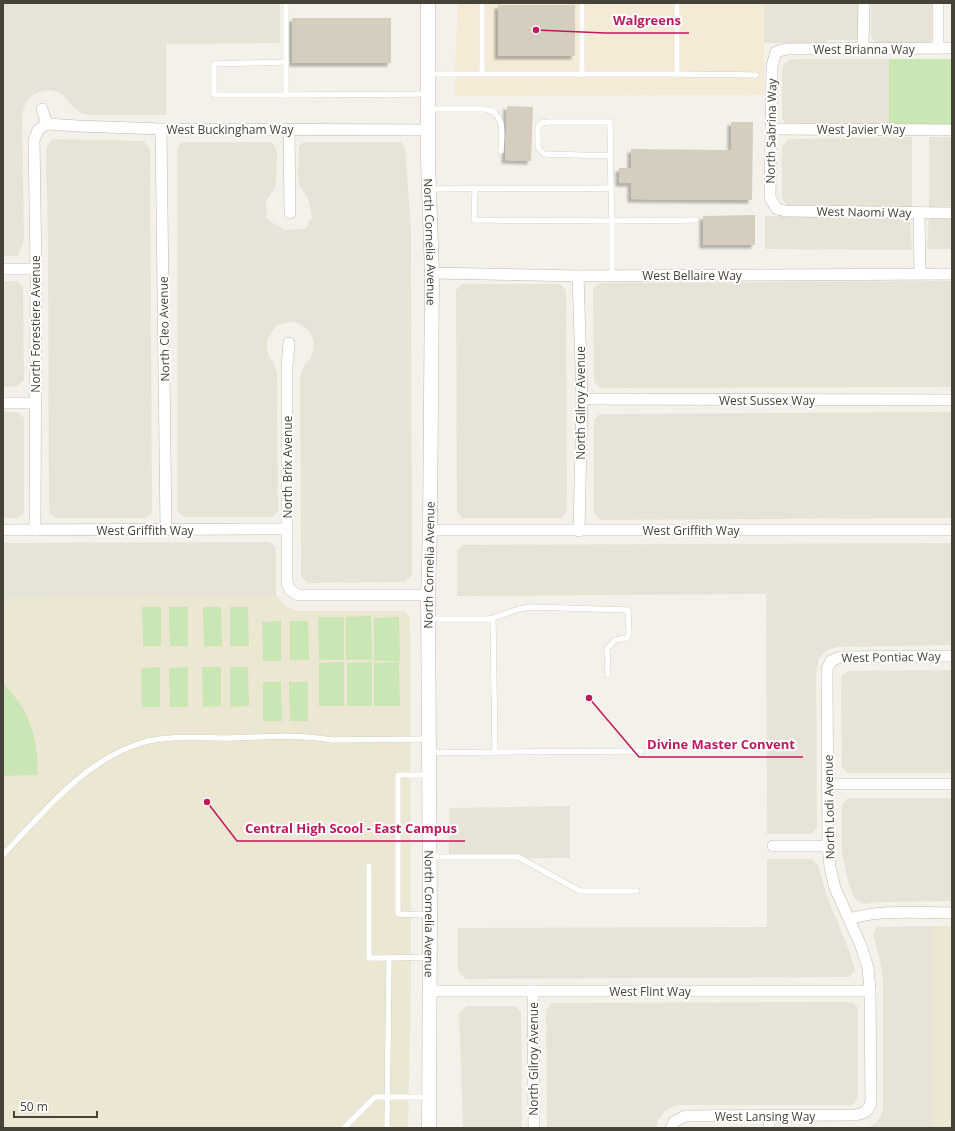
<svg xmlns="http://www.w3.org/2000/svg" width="955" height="1131" font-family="'Open Sans',sans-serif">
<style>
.residential{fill:#e7e4d7}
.commercial{fill:#f4ead5}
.education{fill:#ece7d3}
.green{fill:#cae6b4}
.building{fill:#d5cebf;filter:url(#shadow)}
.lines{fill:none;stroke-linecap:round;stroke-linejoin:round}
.service-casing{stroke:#bfbaac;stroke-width:6}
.minor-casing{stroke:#bfbaac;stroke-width:12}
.tertiary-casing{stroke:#bfbaac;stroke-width:15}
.service{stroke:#fff;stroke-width:5.5}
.minor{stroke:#fff;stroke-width:11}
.tertiary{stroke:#fff;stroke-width:14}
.labels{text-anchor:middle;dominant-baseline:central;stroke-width:4;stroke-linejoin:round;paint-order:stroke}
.street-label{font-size:12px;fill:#474237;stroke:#fff}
.leader{fill:none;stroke:#c2185b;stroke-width:1.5}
.callout-dot{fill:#c2185b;stroke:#fff;stroke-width:1.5}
.callout-label{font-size:13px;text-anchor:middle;font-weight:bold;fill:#c2185b;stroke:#fff;stroke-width:4;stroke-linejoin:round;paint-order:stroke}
</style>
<defs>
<filter id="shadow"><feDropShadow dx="-3.5" dy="3.5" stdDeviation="1" flood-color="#0004"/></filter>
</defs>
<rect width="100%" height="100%" fill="#f3f1e9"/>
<g class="residential">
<polygon points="3,3 280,3 280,43 166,44 166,115 88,115 79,112 73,107 65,97 58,92 49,90 39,92 34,94 26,102 22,114 24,240 18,256 3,256"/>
<polygon points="764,3 861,3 860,36 858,40 827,40 827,43 764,43"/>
<polygon points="871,3 934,3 933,38 930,43 876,43 873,40 871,34"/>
<polygon points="794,59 889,59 889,127 787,125 784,122 782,117 782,71 784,64 790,60"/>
<polygon points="912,137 912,207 794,207 788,206 784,202 782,196 782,149 783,145 789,139"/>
<polygon points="929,137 952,137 952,206 929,207"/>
<polygon points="53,139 144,141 150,150 152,512 146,518 56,518 49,512 48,234 46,148"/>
<polygon points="181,142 272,142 277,151 276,186 266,201 267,219 284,230 305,229 312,217 309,201 299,184 298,174 299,146 304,142 401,142 405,148 411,228 412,575 405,582 308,583 301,576 300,377 303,368 310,358 313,351 314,342 311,334 307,329 297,323 290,322 278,325 270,334 267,341 267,349 269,356 274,363 277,373 278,511 272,517 184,517 177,511 177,149"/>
<polygon points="929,215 952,215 952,249 927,249"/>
<polygon points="765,216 900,216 910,219 912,250 765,249"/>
<polygon points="3,281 17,281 23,287 24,380 17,386 3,387"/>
<polygon points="952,281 952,387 600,388 594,382 593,289 600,283"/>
<polygon points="461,284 560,284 566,290 567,511 561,518 462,518 457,512 456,290"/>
<polygon points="3,412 17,412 24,418 24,512 18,518 3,518"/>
<polygon points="952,412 952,518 601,520 594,513 594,420 600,414"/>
<polygon points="270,542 276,548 276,596 3,598 3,543"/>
<polygon points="952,543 952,645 837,647 827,650 819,658 817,667 816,678 817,828 811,834 767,834 766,594 457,596 457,551 463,545"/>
<polygon points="952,670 952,773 848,773 842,767 841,677 848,671"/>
<polygon points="848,798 952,798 952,901 881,902 864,904 855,899 848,881 842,852 842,805"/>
<polygon points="570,806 570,858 449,859 449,808"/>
<polygon points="767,859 811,859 818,865 826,894 849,950 854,967 855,971 849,977 466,979 458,971 458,928 767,927"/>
<polygon points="933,926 934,1128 867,1128 876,1123 879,1119 883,1109 883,980 881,964 873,934 877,927"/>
<polygon points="852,1002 858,1008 858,1098 852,1105 679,1105 670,1108 665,1111 658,1120 656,1128 547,1128 546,1010 552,1003"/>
<polygon points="467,1006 515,1006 521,1012 522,1128 463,1128 459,1013"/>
</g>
<polygon class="commercial" points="458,3 764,3 764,95 455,96 455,71"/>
<g class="education">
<polygon points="277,596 285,606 297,611 404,611 410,617 411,987 408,1128 3,1128 3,598"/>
<rect x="933" y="926" width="19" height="202"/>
</g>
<g class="green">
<rect x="889" y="59" width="63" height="68"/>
<polygon points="142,607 161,607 161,646 143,646"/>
<polygon points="169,607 188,607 188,646 170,646"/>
<polygon points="203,607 221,607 222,646 204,646"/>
<polygon points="230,607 248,607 249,646 230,646"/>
<polygon points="371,616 372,660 346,660 346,617"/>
<polygon points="318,617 344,617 344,660 319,660"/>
<polygon points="399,617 400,661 374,661 374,618"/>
<polygon points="281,621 281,661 263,661 262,622"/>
<polygon points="290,621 308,621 309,660 290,660"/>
<polygon points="344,662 344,706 319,706 319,663"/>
<polygon points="372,662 372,706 347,706 347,663"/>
<polygon points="399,662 400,706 374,706 374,663"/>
<polygon points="160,667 160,707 142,707 141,668"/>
<polygon points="188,667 188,707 170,707 169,668"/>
<polygon points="202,667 221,667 221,706 203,707"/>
<polygon points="230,667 248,667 249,706 230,707"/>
<polygon points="263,682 281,682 282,721 263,721"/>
<polygon points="289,682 308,682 308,721 290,721"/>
<path d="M3 683C31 713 37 735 38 775L3 776Z"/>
</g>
<g class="building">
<rect x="498" y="5" width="77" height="51"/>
<rect x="292" y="18" width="99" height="45"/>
<polygon points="507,106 533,107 531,161 505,160"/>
<polygon points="731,122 753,122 752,200 631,199 631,183 619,183 619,168 631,168 631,149 731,150"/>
<polygon points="755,215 755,245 703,245 703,216"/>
</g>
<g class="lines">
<g class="service-casing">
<g id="service">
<polyline points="286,3 286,95 428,94"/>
<polyline points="582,3 582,74"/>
<polyline points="286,62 214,64 214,95 286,95"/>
<polyline points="482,73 482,3"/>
<polyline points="428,74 677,74 677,3"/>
<polyline points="677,74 756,75"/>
<path d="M429 109H486C507 115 501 134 501 151"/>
<polyline points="611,156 544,154 538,147 538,127 542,123 548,122 610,122 611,188"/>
<polyline points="429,189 611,188 612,221 474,220 475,190"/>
<polyline points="612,275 612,221 696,220"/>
<polyline points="428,619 490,619 519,609 531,607 628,610 629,634 627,638 615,640 607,649 608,675"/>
<polyline points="490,619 493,622 495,749 494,752"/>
<polyline points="429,752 491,753 494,752 642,751"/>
<polyline points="429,775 398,775 398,914 430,915"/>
<path d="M3 855C44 812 82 762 141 743 168 735 200 738 229 738 263 737 299 734 332 740L429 739"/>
<polyline points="430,857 518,857 580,891 637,891"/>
<polyline points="369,866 369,958 389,958"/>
<polyline points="344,1128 375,1097 428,1097"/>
<polyline points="387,1128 389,958 429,957"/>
</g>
</g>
<g class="minor-casing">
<g id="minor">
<polyline points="938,3 938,48"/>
<polyline points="952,48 786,49 776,52 772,66 770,198 777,209 786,211 952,213"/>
<polyline points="863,49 864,3"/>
<polyline points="42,109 47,124 78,126 161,129 428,130"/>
<polyline points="161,129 166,530"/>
<polyline points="771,129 952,130"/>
<polyline points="289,130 290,213"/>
<polyline points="919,213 920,274"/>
<polyline points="3,269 36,269"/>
<polyline points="432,273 578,276 952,274"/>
<polyline points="578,276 582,399 579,531"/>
<polyline points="289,343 287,367 287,583 290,590 298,595 428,595"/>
<polyline points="582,399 952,400"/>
<polyline points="3,403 35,403"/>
<polyline points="3,530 287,529"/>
<polyline points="35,530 36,269 34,140 38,130 47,124"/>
<polyline points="430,530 952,530"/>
<polyline points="827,784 952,784"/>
<polyline points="773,846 828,846"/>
<path d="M849 919C882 909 918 913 952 913"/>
<polyline points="430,991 870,991"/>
<polyline points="533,991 534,1128"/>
<polyline points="769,1116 769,1128"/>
<path d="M671 1128 674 1122 685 1116 856 1115C865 1113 868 1111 871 1103L870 991 868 968 861 946 835 888 830 867 828 846 827 669 831 661 840 657 952 656"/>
</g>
</g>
<g class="tertiary-casing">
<g id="tertiary">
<path id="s1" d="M428 3V162L432 273 430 530 428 595 430 915 429 1128"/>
</g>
</g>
<use href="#service" class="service"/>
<use href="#minor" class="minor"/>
<use href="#tertiary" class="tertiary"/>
</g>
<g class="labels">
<g class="street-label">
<text x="864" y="49">West Brianna Way</text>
<text x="230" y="129">West Buckingham Way</text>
<text x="861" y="129">West Javier Way</text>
<text transform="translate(771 131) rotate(-89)">North Sabrina Way</text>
<text transform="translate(864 212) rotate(1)">West Naomi Way</text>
<text stroke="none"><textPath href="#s1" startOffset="239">North Cornelia Avenue</textPath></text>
<text x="692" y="275">West Bellaire Way</text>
<text transform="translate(35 324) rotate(-90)">North Forestiere Avenue</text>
<text transform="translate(164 329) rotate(-91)">North Cleo Avenue</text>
<text x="767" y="400">West Sussex Way</text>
<text transform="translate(580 403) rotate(-90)">North Gilroy Avenue</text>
<text transform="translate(287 467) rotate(-90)">North Brix Avenue</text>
<text x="145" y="530">West Griffith Way</text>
<text x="691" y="530">West Griffith Way</text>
<text transform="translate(429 565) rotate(-89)">North Cornelia Avenue</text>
<text transform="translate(891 657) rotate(-1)">West Pontiac Way</text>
<text transform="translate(829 807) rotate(-91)">North Lodi Avenue</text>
<text stroke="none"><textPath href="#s1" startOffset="911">North Cornelia Avenue</textPath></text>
<text x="650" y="991">West Flint Way</text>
<text transform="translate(533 1059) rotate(-90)">North Gilroy Avenue</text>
<text x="765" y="1116">West Lansing Way</text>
</g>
</g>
<path class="leader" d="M536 30L605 33H689M589 698L639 757H803M207 802L237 841H465"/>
<g class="callout-dot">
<circle cx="536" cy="30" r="4"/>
<circle cx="589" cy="698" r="4"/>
<circle cx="207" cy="802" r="4"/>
</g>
<g class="callout-label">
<text x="647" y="25">Walgreens</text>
<text x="721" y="749">Divine Master Convent</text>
<text x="351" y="833">Central High Scool - East Campus</text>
</g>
<rect width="955" height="1131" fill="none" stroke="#474237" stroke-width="8"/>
<path d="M14 1111v6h83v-6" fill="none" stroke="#474237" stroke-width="2"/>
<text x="20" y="1111" font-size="12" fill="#474237" stroke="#ffffff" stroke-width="3" paint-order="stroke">50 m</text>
</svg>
